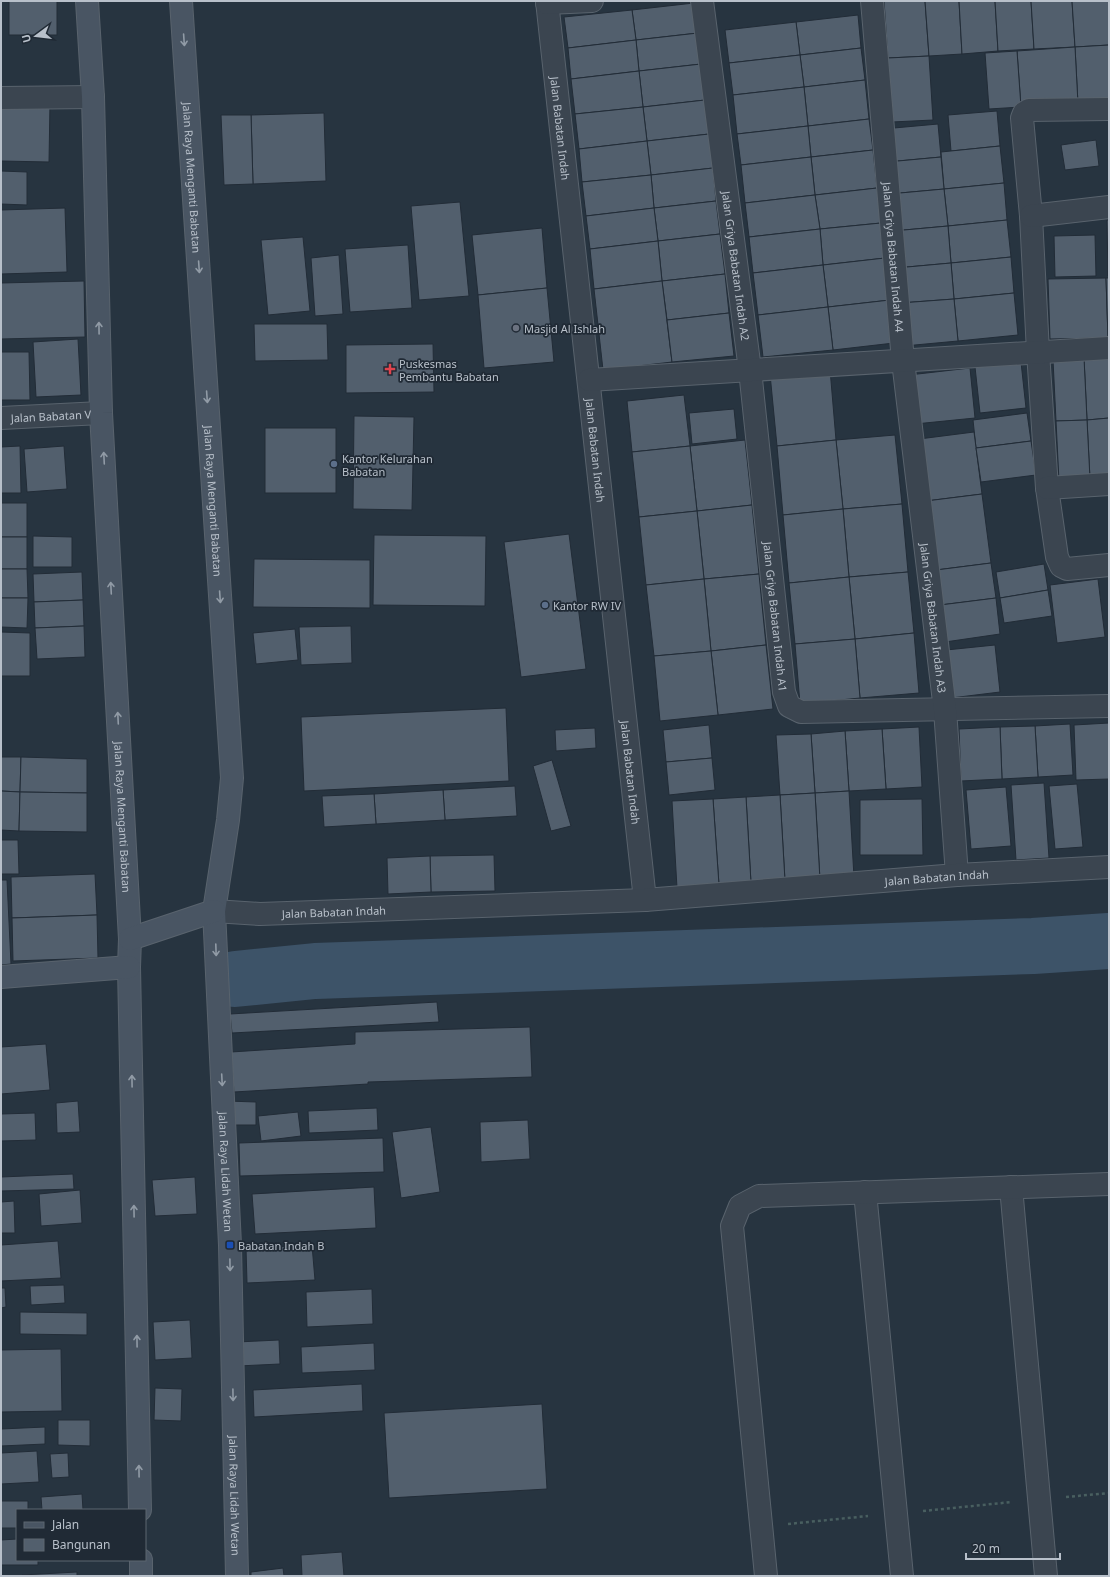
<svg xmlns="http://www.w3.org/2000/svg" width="1110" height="1577" font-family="'Noto Sans',sans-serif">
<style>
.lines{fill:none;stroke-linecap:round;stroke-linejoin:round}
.river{stroke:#3d5368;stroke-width:56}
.building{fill:#525f6d;stroke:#222c37}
.street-casing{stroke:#59636d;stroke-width:24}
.secondary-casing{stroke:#59636d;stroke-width:24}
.path{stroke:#495f60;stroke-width:2.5;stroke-dasharray:3 3;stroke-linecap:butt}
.street{stroke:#3b4550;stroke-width:22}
.secondary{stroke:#495563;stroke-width:22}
.oneway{stroke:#919ba6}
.worship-dot{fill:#6b7280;stroke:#202a35;stroke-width:1.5}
.health-dot{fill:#e0444e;stroke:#202a35;stroke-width:1.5}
.service-dot{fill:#5c6f8a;stroke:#202a35;stroke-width:1.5}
.transit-dot{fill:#1a4fb4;stroke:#202a35;stroke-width:1.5}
.labels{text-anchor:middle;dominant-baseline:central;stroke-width:3.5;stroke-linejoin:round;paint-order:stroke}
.street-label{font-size:11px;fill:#b8c0ca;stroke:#202a35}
.poi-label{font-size:11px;fill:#b8c0ca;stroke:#202a35;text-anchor:start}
</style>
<rect width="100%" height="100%" fill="#273440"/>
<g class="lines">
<polyline class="river" points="235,979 315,971 1033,946 1109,941"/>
</g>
<g class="building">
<rect x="9" y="1" width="48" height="34"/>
<polygon points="884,1 925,1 929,56 888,58"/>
<polygon points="925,1 959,1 962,54 929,56"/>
<polygon points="959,1 995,1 998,51 962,54"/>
<polygon points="995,1 1031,1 1034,49 998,51"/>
<polygon points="1031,1 1072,1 1075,47 1034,49"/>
<polygon points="1072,1 1109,1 1109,45 1075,47"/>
<polygon points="694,3 698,33 636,40 632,10"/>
<polygon points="632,10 636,40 568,48 564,17"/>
<polygon points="858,15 861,48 800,55 796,22"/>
<polygon points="796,22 800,55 729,63 725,30"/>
<polygon points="698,33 701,64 639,71 636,40"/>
<polygon points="636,40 639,71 571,79 568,48"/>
<polygon points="1109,45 1109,102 1078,104 1075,47"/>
<polygon points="1075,47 1078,104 1021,107 1017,51"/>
<polygon points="861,48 865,80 804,87 800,55"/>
<polygon points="1017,51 1021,107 989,109 985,53"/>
<polygon points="800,55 804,87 733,95 729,63"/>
<polygon points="929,56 933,120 892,122 888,58"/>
<polygon points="701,64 705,100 643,107 639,71"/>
<polygon points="639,71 643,107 575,114 571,79"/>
<polygon points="865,80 869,119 808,126 804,87"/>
<polygon points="804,87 808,126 737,134 733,95"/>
<polygon points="705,100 709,134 647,141 643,107"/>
<polygon points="1,103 50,103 49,162 1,161"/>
<polygon points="643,107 647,141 579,149 575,114"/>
<polygon points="997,111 1000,146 951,151 948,115"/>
<polygon points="324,113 326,181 253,184 251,115"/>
<polygon points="221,115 251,115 253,184 224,185"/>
<polygon points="869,119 873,150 811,157 808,126"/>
<polygon points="938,124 941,157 887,162 883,129"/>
<polygon points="808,126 811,157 741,165 737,134"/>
<polygon points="709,134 713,168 651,175 647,141"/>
<polygon points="1096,140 1099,166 1065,170 1061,145"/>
<polygon points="647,141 651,175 582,182 579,149"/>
<polygon points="1000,146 1004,183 944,189 941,152"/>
<polygon points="873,150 877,188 815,195 811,157"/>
<polygon points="811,157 815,195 745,203 741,165"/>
<polygon points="941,157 944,189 889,194 887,162"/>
<polygon points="713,168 716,201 654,208 651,175"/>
<polygon points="1,171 27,172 27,205 1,204"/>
<polygon points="651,175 654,208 586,216 582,182"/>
<polygon points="1004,183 1007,220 948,226 944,189"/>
<polygon points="877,188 881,223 820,229 815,195"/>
<polygon points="944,189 948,226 893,231 889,194"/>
<polygon points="815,195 820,229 749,237 745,203"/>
<polygon points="716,201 720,234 658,241 654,208"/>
<polygon points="460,202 469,296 419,300 411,206"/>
<polygon points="65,208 67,272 1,274 1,210"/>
<polygon points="654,208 658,241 590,249 586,216"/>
<polygon points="1007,220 1011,257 951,263 948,226"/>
<polygon points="1107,220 1109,220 1108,276"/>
<polygon points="881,223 885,258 823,265 820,229"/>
<polygon points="948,226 951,263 896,268 893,231"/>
<polygon points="542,228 547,288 478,295 472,235"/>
<polygon points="820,229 823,265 753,273 749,237"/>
<polygon points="720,234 725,274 662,281 658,241"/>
<polygon points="1095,235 1096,276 1055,277 1054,236"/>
<polygon points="303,237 310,311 268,315 261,240"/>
<polygon points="658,241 662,281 594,289 590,249"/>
<polygon points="408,245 412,308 350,312 345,249"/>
<polygon points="339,255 343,314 315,316 311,258"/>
<polygon points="1011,257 1014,293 954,299 951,263"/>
<polygon points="885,258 890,300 828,307 823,265"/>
<polygon points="951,263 954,299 900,303 896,268"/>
<polygon points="823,265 828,307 758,315 753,273"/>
<polygon points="725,274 729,313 667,320 662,281"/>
<polygon points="1106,278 1108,338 1050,339 1048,279"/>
<polygon points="1106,278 1109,278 1109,337 1108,338"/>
<polygon points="84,281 85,337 1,339 1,283"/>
<polygon points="662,281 672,362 603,370 594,289"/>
<polygon points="547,288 554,362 484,368 478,295"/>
<polygon points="1014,293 1018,335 958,341 954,299"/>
<polygon points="954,299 958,341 904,346 900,303"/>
<polygon points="890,300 894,343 833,350 828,307"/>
<polygon points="828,307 833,350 763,357 758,315"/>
<polygon points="729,313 734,356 672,362 667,320"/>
<polygon points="254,324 327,324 328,360 255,361"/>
<polygon points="78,339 81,395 36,397 33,342"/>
<polygon points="433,344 434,392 346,393 346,345"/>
<polygon points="1,352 29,352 30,400 1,400"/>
<polygon points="1109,357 1109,418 1087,420 1084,358"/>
<polygon points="1084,358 1087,420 1056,421 1053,360"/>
<polygon points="1021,362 1026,408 980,413 975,367"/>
<polygon points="970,368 975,418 915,424 909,375"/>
<polygon points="830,369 836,440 777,446 770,374"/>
<polygon points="684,395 690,446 632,452 627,401"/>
<polygon points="734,409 737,439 692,444 689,413"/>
<polygon points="1027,413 1031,441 976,448 973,420"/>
<polygon points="354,416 414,417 412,510 353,509"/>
<polygon points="1109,418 1109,478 1090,479 1087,420"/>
<polygon points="1087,420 1090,479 1059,481 1056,421"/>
<rect x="265" y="428" width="71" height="65"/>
<polygon points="974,432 982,494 926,501 919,439"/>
<polygon points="895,435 902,504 843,509 836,440"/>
<polygon points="745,440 752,505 697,511 690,446"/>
<polygon points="836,440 843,509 783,515 777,446"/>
<polygon points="1031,441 1036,475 981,482 976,448"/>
<polygon points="20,446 21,493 1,493 1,447"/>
<polygon points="64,446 67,489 27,492 24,449"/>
<polygon points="690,446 697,511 639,517 632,452"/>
<polygon points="982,494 991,563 936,570 926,501"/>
<rect x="1" y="503" width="26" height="34"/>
<polygon points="902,504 908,572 849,577 843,509"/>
<polygon points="752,505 759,574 704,579 697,511"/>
<polygon points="843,509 849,577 789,583 783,515"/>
<polygon points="697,511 704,579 646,585 639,517"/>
<polygon points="569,534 586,669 521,677 504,542"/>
<polygon points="374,535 486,536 485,606 373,605"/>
<polygon points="33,536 72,537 72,567 33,567"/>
<rect x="1" y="537" width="26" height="32"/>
<polygon points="254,559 370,560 370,608 253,607"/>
<polygon points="991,563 996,598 940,605 936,570"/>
<polygon points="1044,564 1048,590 1000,598 996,572"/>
<polygon points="1,569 27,569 28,598 1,598"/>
<polygon points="82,572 83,600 34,602 33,574"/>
<polygon points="908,572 914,633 855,639 849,577"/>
<polygon points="759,574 766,645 711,651 704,579"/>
<polygon points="849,577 855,639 795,644 789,583"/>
<polygon points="704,579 711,651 654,656 646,585"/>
<polygon points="1098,579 1105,637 1057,643 1050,585"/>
<polygon points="1048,590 1052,616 1004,623 1000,598"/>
<polygon points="1,598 28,598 27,628 1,627"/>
<polygon points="996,598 1000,634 945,642 940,605"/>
<polygon points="83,600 84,626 35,628 34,602"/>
<polygon points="84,626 85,657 37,659 35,628"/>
<polygon points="351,626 352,663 301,665 299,627"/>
<polygon points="295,629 298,660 256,664 253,633"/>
<polygon points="1,632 30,633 30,676 1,676"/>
<polygon points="914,633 919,693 860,698 855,639"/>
<polygon points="855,639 860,698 800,704 795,644"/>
<polygon points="766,645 773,709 718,715 711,651"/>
<polygon points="995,645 1000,692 951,698 946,650"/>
<polygon points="711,651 718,715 660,721 654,656"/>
<polygon points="506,708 509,781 304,791 301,717"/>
<polygon points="1109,723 1109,779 1076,780 1074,725"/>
<polygon points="1070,724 1073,775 1038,777 1035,726"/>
<polygon points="709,725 712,758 666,762 663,730"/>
<polygon points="1035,726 1038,777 1002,779 1000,727"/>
<polygon points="919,727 922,787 886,789 882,729"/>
<polygon points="1000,727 1002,779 961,781 959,729"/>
<polygon points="595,728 596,748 556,751 555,730"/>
<polygon points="882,729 886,789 849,791 845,731"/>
<polygon points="845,731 849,791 815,793 811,734"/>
<polygon points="811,734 815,793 780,795 776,735"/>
<polygon points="1,757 21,757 20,792 1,791"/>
<polygon points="21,757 87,759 87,793 20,792"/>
<polygon points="712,758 715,790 669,795 666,762"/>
<polygon points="552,760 571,826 551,831 533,766"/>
<polygon points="1044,783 1049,858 1016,860 1011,785"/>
<polygon points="1077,784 1083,847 1055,849 1049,786"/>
<polygon points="515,786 517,816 445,820 443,790"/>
<polygon points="1006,787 1011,846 971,849 966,790"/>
<polygon points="443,790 445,820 376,824 374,794"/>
<polygon points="1,791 20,792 19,831 1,830"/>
<polygon points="849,791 854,877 820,880 815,793"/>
<polygon points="20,792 87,793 87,832 19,831"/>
<polygon points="815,793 820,880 785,881 780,795"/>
<polygon points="374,794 376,824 324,827 322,796"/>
<polygon points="780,795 785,881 751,883 746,797"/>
<polygon points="746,797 751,883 719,885 713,799"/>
<polygon points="713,799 719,885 677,888 672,801"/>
<polygon points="922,799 923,855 860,855 860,800"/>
<polygon points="1,840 18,840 19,874 1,874"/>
<polygon points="494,855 495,891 431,892 430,856"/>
<polygon points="430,856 431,892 388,894 387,858"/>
<polygon points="95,874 97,915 12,918 11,877"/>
<polygon points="1,880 7,880 11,964 1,965"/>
<polygon points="97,915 98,958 13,961 12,918"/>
<polygon points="437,1002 439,1022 232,1033 230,1014"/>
<polygon points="530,1027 532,1077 368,1082 368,1084 234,1092 231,1052 355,1044 355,1032"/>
<polygon points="46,1044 50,1090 1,1094 1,1047"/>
<polygon points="78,1101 80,1132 57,1133 56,1103"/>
<polygon points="227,1101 256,1102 256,1125 226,1125"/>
<polygon points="377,1108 378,1130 309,1133 308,1111"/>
<polygon points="298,1112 301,1136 261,1141 258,1116"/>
<polygon points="35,1113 36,1140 1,1141 1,1114"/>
<polygon points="528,1120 530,1159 481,1162 480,1122"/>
<polygon points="431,1127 440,1192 401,1198 392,1132"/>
<polygon points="383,1138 384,1172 240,1176 239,1143"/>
<polygon points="73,1174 74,1189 1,1191 1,1177"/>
<polygon points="195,1177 197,1214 155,1216 152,1180"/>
<polygon points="374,1187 376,1228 255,1234 252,1194"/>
<polygon points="80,1190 82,1223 41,1226 39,1194"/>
<polygon points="14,1201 15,1233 1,1233 1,1202"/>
<polygon points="58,1241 61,1278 1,1281 1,1245"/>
<polygon points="312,1245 315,1280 247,1283 246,1248"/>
<polygon points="64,1285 65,1303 31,1305 30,1286"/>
<polygon points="1,1288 5,1288 6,1307 1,1308"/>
<polygon points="372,1289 373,1324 307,1327 306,1292"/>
<polygon points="20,1312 87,1313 87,1335 20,1334"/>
<polygon points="190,1320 192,1358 155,1360 153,1322"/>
<polygon points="279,1340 280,1364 238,1366 237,1342"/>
<polygon points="374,1343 375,1370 302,1373 301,1347"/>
<polygon points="61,1349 62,1411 1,1412 1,1350"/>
<polygon points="362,1384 363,1411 254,1417 253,1390"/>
<polygon points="155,1388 182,1389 181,1421 154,1420"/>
<polygon points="542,1404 547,1489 389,1498 384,1413"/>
<polygon points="58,1420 90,1420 90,1446 58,1445"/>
<polygon points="45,1427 45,1444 1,1446 1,1429"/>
<polygon points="37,1451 39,1482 1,1484 1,1453"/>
<polygon points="68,1453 69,1477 52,1478 50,1454"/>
<polygon points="82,1494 83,1510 42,1510 41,1497"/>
<polygon points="1,1501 28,1501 28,1510 17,1510 17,1528 1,1528"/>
<polygon points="17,1539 17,1560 38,1560 38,1565 1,1565 1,1540"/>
<polygon points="342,1552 344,1576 302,1576 301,1555"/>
<polygon points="283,1568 284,1576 251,1576 251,1572"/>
<polygon points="77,1572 77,1576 22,1576 22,1575"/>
</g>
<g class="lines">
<g class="street-casing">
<g id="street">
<path id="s1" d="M547 1 645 900"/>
<path id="s2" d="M702 1 750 370 784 692 789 706 801 712 1109 706"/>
<path id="s3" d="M872 1 903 361 945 710 957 875"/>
<polyline points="547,3 592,1"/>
<polyline points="1,98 93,97"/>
<polyline points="1109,109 1029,110 1024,113 1022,118 1031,216 1038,352 1047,488 1057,557 1061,566 1067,569 1109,565"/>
<polyline points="1031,216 1109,207"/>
<polyline points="589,380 1109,348"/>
<path id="s4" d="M1 418 101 413"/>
<polyline points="1047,488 1109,484"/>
<path id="s5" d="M214 911 260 914 645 900 957 875 1109 867"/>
<polyline points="1011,1187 1046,1576"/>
<polyline points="865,1192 902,1576"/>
<polyline points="766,1576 732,1226 740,1206 759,1196 1109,1184"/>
</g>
</g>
<g class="secondary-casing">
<g id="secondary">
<path id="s6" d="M87 1 93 97 101 413 130 939 129 967 140 1510"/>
<path id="s7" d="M181 1 232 778 228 820 214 911 230 1245 237 1576"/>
<polyline points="130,939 214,911"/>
<polyline points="1,977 129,967"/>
<polyline points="141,1560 141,1576"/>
</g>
</g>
<g class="path">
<polyline points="1066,1497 1109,1493"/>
<polyline points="923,1511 1012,1502"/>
<polyline points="788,1524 868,1516"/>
</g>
<use href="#street" class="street"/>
<use href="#secondary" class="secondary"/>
</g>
<defs><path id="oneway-shaft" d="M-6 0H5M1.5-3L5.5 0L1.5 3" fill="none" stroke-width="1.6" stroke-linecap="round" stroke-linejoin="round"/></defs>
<g class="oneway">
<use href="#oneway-shaft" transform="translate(184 40) rotate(86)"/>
<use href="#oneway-shaft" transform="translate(199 267) rotate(86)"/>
<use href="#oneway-shaft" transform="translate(99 328) rotate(-91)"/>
<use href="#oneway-shaft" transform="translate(207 397) rotate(86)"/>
<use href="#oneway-shaft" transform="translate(104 458) rotate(-93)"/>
<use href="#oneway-shaft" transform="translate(111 588) rotate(-93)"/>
<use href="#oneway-shaft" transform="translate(220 597) rotate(86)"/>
<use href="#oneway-shaft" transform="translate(118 718) rotate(-93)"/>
<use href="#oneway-shaft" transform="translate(216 950) rotate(88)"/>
<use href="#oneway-shaft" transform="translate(222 1080) rotate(87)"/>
<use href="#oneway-shaft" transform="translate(132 1081) rotate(-91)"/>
<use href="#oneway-shaft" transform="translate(134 1211) rotate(-91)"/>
<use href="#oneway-shaft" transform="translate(230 1265) rotate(89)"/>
<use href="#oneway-shaft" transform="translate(137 1341) rotate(-91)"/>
<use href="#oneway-shaft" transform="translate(233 1395) rotate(89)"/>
<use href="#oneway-shaft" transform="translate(139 1471) rotate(-91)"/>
</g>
<circle class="worship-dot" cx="516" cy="328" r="4"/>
<path class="health-dot" d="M388 363h4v4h4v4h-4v4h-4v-4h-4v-4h4z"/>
<g class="service-dot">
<circle cx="334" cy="464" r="4"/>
<circle cx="545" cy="605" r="4"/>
</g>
<rect class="transit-dot" x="226" y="1241" width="8" height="8" rx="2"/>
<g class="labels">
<g class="street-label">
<text stroke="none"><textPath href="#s1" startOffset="128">Jalan Babatan Indah</textPath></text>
<text stroke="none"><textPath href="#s7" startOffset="177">Jalan Raya Menganti Babatan</textPath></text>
<text stroke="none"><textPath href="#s3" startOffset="257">Jalan Griya Babatan Indah A4</textPath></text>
<text stroke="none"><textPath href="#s2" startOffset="267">Jalan Griya Babatan Indah A2</textPath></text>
<text stroke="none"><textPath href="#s4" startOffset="50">Jalan Babatan V</textPath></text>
<text stroke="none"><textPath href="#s1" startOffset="452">Jalan Babatan Indah</textPath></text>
<text stroke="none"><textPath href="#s7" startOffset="501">Jalan Raya Menganti Babatan</textPath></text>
<text stroke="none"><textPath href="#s2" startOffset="620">Jalan Griya Babatan Indah A1</textPath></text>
<text stroke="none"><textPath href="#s3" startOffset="620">Jalan Griya Babatan Indah A3</textPath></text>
<text stroke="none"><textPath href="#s1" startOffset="776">Jalan Babatan Indah</textPath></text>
<text stroke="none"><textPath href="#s6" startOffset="817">Jalan Raya Menganti Babatan</textPath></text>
<text stroke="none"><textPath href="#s5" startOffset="724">Jalan Babatan Indah</textPath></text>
<text stroke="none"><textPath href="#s5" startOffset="120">Jalan Babatan Indah</textPath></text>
<text stroke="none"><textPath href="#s7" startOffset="1174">Jalan Raya Lidah Wetan</textPath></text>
<text stroke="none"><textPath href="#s7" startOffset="1498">Jalan Raya Lidah Wetan</textPath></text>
</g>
<g class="poi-label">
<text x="524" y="328">Masjid Al Ishlah</text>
<text x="399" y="363">Puskesmas<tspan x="399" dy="13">Pembantu Babatan</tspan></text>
<text x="342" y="458">Kantor Kelurahan<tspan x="342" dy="13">Babatan</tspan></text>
<text x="553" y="605">Kantor RW IV</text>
<text x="238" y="1245">Babatan Indah B</text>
</g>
</g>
<rect width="1110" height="1577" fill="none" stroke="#b8c0ca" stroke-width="4"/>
<rect x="16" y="1509" width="130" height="52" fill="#202a35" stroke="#5d6671"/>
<rect x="24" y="1522" width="20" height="6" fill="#495563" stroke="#5d6671"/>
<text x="52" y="1529" font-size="12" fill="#b8c0ca">Jalan</text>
<rect x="24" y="1539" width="20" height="12" fill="#525f6d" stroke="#5d6671"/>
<text x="52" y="1549" font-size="12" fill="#b8c0ca">Bangunan</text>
<g transform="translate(36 36) rotate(255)" stroke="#202a35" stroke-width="3" paint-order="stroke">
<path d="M0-3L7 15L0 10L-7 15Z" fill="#b8c0ca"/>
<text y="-6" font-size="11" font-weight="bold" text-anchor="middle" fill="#b8c0ca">U</text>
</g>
<path d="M966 1553v6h94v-6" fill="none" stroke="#b8c0ca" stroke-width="2"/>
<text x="972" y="1553" font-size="12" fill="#b8c0ca" stroke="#202a35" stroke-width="3" paint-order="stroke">20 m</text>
</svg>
